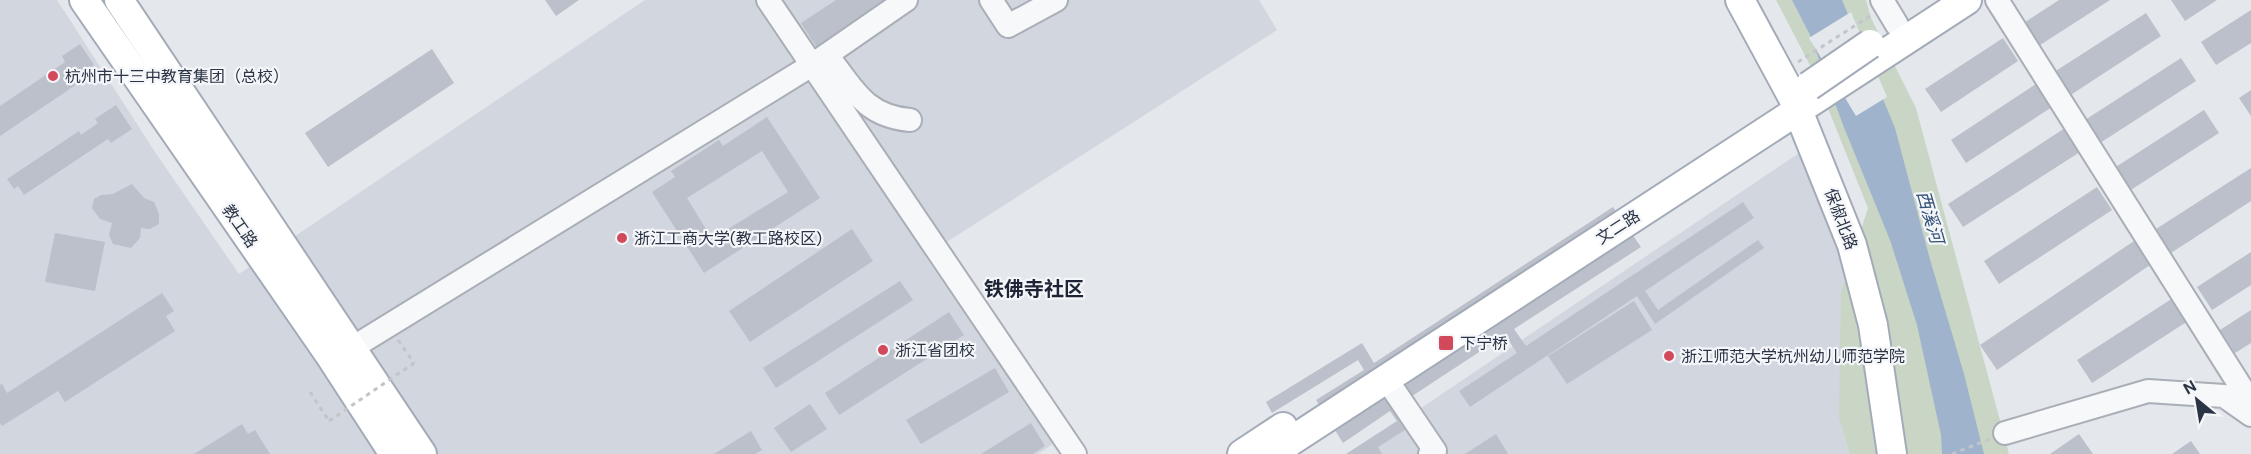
<svg xmlns="http://www.w3.org/2000/svg" width="2251" height="454" font-family="'DM Sans','Noto Sans SC',sans-serif">
<style>
.built{fill:#d2d6de}
.green{fill:#c9d6c5}
.water{fill:#9fb4cc}
.pier{fill:#e4e7ec}
.building{fill:#bbc0ca;fill-rule:evenodd}
.lines{fill:none;stroke-linecap:round;stroke-linejoin:round}
.minor-casing{stroke:#a9aeb7;stroke-width:26}
.major-casing{stroke:#a3abb8;stroke-width:32}
.path{stroke:#c2c5cb;stroke-width:3;stroke-dasharray:4.5 4.5;stroke-linecap:butt}
.minor{stroke:#f7f8fa;stroke-width:22}
.major{stroke:#fff;stroke-width:28}
.major-bridge-casing{stroke:#a3abb8;stroke-width:32;stroke-linecap:butt}
.path-bridge{stroke:#c2c5cb;stroke-width:3;stroke-dasharray:4.5 4.5;stroke-linecap:butt}
.major-bridge{stroke:#fff;stroke-width:28}
.poi-dot{fill:#d1495b;stroke:#f4f6f9;stroke-width:2}
.labels{text-anchor:middle;dominant-baseline:central;stroke-width:4.5;stroke-linejoin:round;paint-order:stroke}
.poi-label{font-size:16px;fill:#2b3445;stroke:#f4f6f9;text-anchor:start}
.street-label{font-size:16px;fill:#2b3445;stroke:#f4f6f9}
.water-label{font-size:18px;font-style:italic;fill:#34527a;stroke:#f4f6f9}
.quarter-label{font-size:20px;font-weight:bold;fill:#1d2536;stroke:#f4f6f9}
</style>
<rect width="100%" height="100%" fill="#e4e7ec"/>
<g class="built">
<polygon points="0,0 57,0 155,152 239,274 645,0 1259,0 1277,30 925,256 1053,444 1038,454 0,454"/>
<polygon points="1799,153 1852,259 1839,419 1850,454 1353,454"/>
</g>
<polygon class="green" points="1776,0 1866,0 1871,18 1916,108 2009,454 1850,454 1839,419 1841,293 1868,208 1813,71"/>
<polygon class="water" points="1792,0 1842,0 1895,128 1929,256 1964,374 1984,454 1942,454 1941,435 1917,325 1890,240 1843,125 1810,35"/>
<polygon class="pier" points="1851,12 1887,97 1856,116 1809,38"/>
<g class="building">
<polygon points="545,0 579,0 556,16"/>
<polygon points="836,0 895,0 819,51 801,23"/>
<polygon points="2059,0 2110,0 2034,49 2019,26"/>
<polygon points="2171,0 2217,0 2185,21"/>
<polygon points="2251,10 2251,43 2216,65 2201,42"/>
<polygon points="2146,13 2161,36 2066,98 2051,74"/>
<polygon points="2003,38 2018,61 1941,112 1925,89"/>
<polygon points="80,44 94,65 83,73 86,78 0,136 0,106 65,62 62,56"/>
<polygon points="432,49 454,83 328,167 305,133"/>
<polygon points="2181,58 2196,81 2100,143 2085,120"/>
<polygon points="2036,84 2052,107 1966,163 1951,140"/>
<polygon points="2251,90 2251,116 2239,98"/>
<polygon points="116,105 132,129 111,143 108,139 24,195 18,186 14,189 7,179 79,131 81,135 98,123 95,119"/>
<polygon points="2204,110 2219,133 2123,195 2108,172"/>
<path d="M767 117 820 198 704 273 652 192 675 177 671 171 719 140 723 146ZM762 151 788 192 712 239 687 198Z"/>
<polygon points="2065,128 2080,152 1963,227 1948,204"/>
<polygon points="2251,168 2251,201 2171,253 2156,229"/>
<polygon points="132,184 144,198 154,202 159,214 159,224 150,229 141,228 140,238 131,248 113,244 109,235 112,223 100,219 92,208 94,199 101,195 113,194"/>
<polygon points="2097,187 2112,210 1999,284 1984,261"/>
<polygon points="1743,202 1754,218 1645,291 1658,310 1758,240 1764,248 1655,324 1637,296 1470,407 1459,391 1517,353 1505,335 1400,404 1413,425 1378,447 1382,454 1346,454 1397,421 1390,411 1343,443 1316,400 1364,370 1358,360 1272,413 1266,402 1362,343 1374,363 1613,207 1641,247 1514,329 1526,346"/>
<polygon points="852,229 873,261 750,342 729,311"/>
<polygon points="55,233 105,242 95,291 45,282"/>
<polygon points="2134,241 2150,265 1997,370 1980,345"/>
<polygon points="2251,252 2251,285 2212,310 2197,287"/>
<polygon points="900,281 913,300 776,388 763,368"/>
<polygon points="162,293 174,311 166,316 175,331 65,402 58,391 2,426 0,423 0,385 2,384 7,393"/>
<polygon points="2173,298 2188,321 2092,383 2077,360"/>
<polygon points="1634,301 1652,330 1567,384 1548,356"/>
<polygon points="2251,310 2251,343 2235,353 2220,330"/>
<polygon points="949,312 964,335 839,415 825,393"/>
<polygon points="995,368 1009,392 921,444 906,420"/>
<polygon points="810,404 827,429 791,452 774,428"/>
<polygon points="1031,423 1045,446 1033,454 981,454"/>
<polygon points="242,424 248,434 255,430 270,454 194,454"/>
<polygon points="751,431 762,450 755,454 714,454"/>
<polygon points="1496,434 1508,454 1465,454"/>
<polygon points="2079,434 2093,454 2050,454"/>
<polygon points="2191,441 2200,454 2172,454"/>
</g>
<g class="lines">
<g class="minor-casing">
<g id="minor">
<polyline points="768,0 1075,454"/>
<polyline points="991,0 1008,26 1056,0"/>
<polyline points="1882,0 1897,25"/>
<polyline points="1997,0 2251,403"/>
<path d="M827 55C853 88 864 116 910 120"/>
<polyline points="352,348 812,65 906,0"/>
<polyline points="1385,377 1435,451 1430,454"/>
<polyline points="2005,433 2148,391 2224,396 2251,415"/>
</g>
</g>
<g class="major-casing">
<g id="major">
<polyline points="84,0 331,357 394,454"/>
<polyline points="119,0 422,454"/>
<polyline points="1740,0 1793,98 1852,245 1873,325 1892,454"/>
<polyline points="1242,454 1283,427"/>
<polyline points="1271,454 1967,0"/>
</g>
</g>
<g class="path">
<polyline points="1798,62 1870,16"/>
<polyline points="398,340 414,363"/>
<polyline points="310,392 329,421"/>
<polyline points="1952,454 1990,439"/>
</g>
<use href="#minor" class="minor"/>
<use href="#major" class="major"/>
<g class="major-bridge-casing">
<polyline id="major-bridge" points="1809,86 1870,44"/>
</g>
<polyline class="path-bridge" points="329,421 414,363"/>
<use href="#major-bridge" class="major-bridge"/>
</g>
<g class="poi-dot">
<circle cx="53" cy="76" r="6"/>
<circle cx="622" cy="238" r="6"/>
<rect x="1438" y="335" width="16" height="16" rx="3"/>
<circle cx="883" cy="350" r="6"/>
<circle cx="1669" cy="356" r="6"/>
</g>
<g class="labels">
<g class="poi-label">
<text x="65" y="76">杭州市十三中教育集团（总校）</text>
<text x="634" y="238">浙江工商大学(教工路校区)</text>
<text x="1460" y="343">下宁桥</text>
<text x="895" y="350">浙江省团校</text>
<text x="1681" y="356">浙江师范大学杭州幼儿师范学院</text>
</g>
<g class="street-label">
<text transform="translate(1841 219) rotate(69)">保俶北路</text>
<text transform="translate(240 226) rotate(55)">教工路</text>
<text transform="translate(1618 227) rotate(-33)">文二路</text>
</g>
<g class="water-label">
<text transform="translate(1930 217) rotate(74)">西溪河</text>
</g>
<g class="quarter-label">
<text x="1034" y="289">铁佛寺社区</text>
</g>
</g>
<g transform="translate(2197 400) rotate(330)" stroke="#f4f6f9" stroke-width="4.5" paint-order="stroke">
<path d="M0-4.5L10 22L0 15L-10 22Z" fill="#2b3445"/>
<text y="-9" font-size="16" font-weight="bold" text-anchor="middle" fill="#2b3445">N</text>
</g>
</svg>
